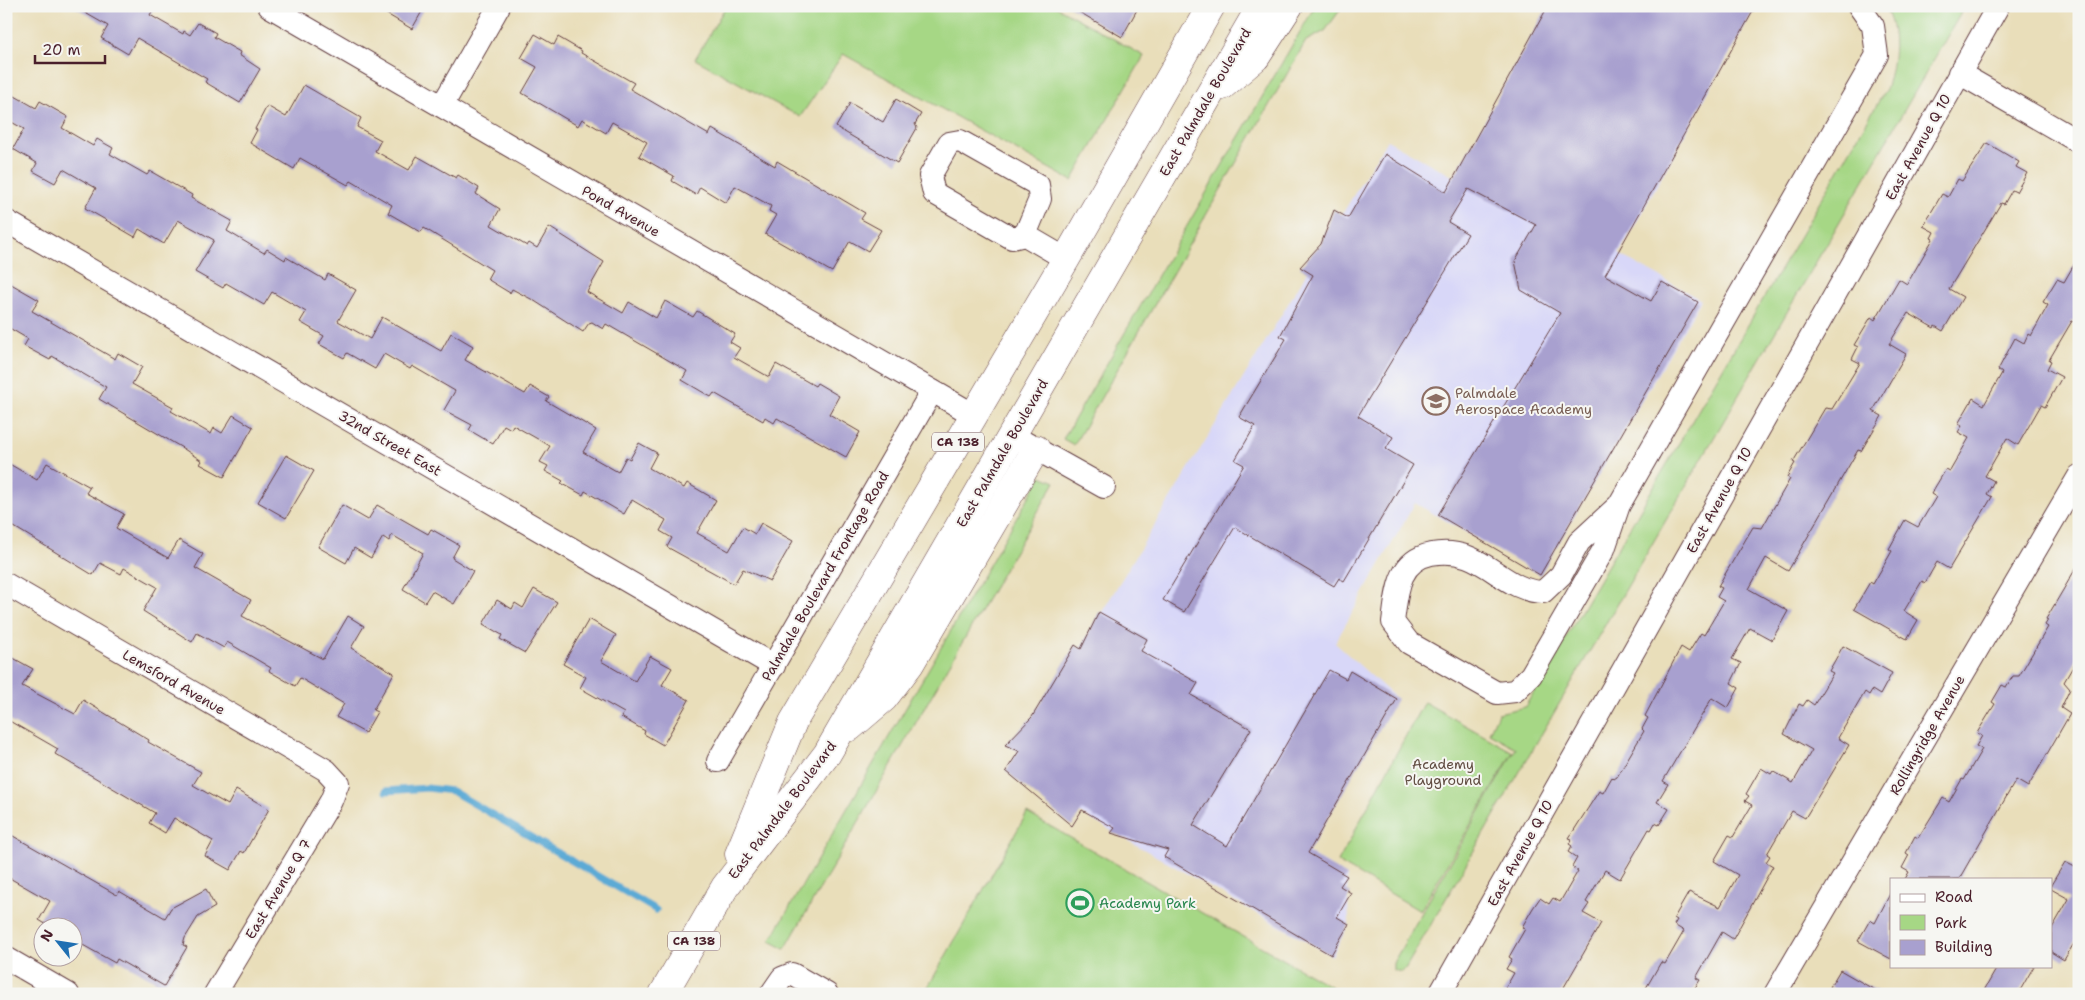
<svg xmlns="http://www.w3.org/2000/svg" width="2085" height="1000" font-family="'Shantell Sans',sans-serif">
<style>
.built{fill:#d8d7f8}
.green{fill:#a6d785;stroke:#787b58}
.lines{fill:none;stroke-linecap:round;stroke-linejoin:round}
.stream{stroke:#5baad5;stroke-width:7}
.building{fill:#a8a0cf}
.minor-casing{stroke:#623c40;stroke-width:24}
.highway-casing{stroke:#623c40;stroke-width:29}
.minor{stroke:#fff;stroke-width:22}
.highway{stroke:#fff;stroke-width:28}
.labels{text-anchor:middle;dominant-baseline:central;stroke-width:4;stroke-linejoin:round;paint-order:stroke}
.shield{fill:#f6f6f2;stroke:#7e6067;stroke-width:1}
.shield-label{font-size:12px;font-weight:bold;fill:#4a1f2b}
.street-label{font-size:14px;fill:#4a1f2b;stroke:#f6f6f2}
.education-label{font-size:14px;fill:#785e54;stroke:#f6f6f2;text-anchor:start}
.park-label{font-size:14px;fill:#614d42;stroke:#f6f6f2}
.leisure-label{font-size:14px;fill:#27864d;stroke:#f6f6f2;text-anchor:start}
</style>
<rect width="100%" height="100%" fill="#f6f6f2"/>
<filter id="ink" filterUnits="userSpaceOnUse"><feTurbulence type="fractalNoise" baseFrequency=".02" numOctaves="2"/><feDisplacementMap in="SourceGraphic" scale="10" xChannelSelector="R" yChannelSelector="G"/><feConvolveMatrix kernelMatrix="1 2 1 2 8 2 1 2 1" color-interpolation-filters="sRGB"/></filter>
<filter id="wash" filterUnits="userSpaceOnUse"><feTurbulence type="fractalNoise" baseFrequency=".0096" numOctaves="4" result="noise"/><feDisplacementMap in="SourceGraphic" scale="20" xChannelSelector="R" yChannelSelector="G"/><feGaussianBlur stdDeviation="1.12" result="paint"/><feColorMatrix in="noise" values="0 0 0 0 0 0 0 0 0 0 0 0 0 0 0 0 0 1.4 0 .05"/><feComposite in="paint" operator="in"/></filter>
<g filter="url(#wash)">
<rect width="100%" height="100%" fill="#e9deba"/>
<polygon class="built" points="1548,6 1756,6 1619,254 1701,300 1540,575 1415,503 1335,643 1397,699 1308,852 1347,876 1349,924 1332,956 1006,771 1387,140 1454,177"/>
<g class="green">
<polygon points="726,6 1055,6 1144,56 1072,181 843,54 800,117 695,59"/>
<polygon points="1315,6 1343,6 1325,31 1306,41 1074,445 1063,439"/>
<path d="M1884 6H1965L1405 969 1402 972 1393 970V963L1516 748 1489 733 1498 713 1525 707 1887 87C1894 60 1899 32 1884 6Z"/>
<polygon points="1041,476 1055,482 785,949 770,941"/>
<polygon points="1424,702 1513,752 1420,911 1338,862"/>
<polygon points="1027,813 1344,994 924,994"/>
</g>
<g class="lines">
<polyline class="stream" points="386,791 427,788 452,791 656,910"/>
</g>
<g id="blocks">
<g class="building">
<polygon points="73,6 155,6 150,15 183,34 184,31 190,35 198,23 216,33 214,37 240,52 239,55 260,69 240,103 205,82 207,79 137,38 128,54 101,38 108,26"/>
<polygon points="373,6 425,6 412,29"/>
<polygon points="1069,6 1139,6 1122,37"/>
<polygon points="1548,6 1756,6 1605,275 1651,301 1662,282 1698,302 1540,575 1438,515 1560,313 1521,290 1515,261 1536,225 1468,189 1448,222 1468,234 1358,416 1393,437 1386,449 1413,465 1344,581 1339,578 1334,586 1235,527 1184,612 1163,600 1244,465 1235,460 1255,426 1239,417 1286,339 1280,336 1313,275 1300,267 1321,244 1334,210 1348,218 1385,154 1446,192"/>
<polygon points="535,34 554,45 558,37 582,51 581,53 634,83 630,89 709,135 712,129 775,166 777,161 865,213 861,219 881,230 868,251 850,241 832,272 765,234 776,215 769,211 771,206 735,186 726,203 700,187 696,195 672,181 674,176 639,156 647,142 612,122 606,133 582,119 578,126 522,93 537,67 521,58"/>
<polygon points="304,85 361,118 357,127 381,140 375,151 409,170 417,156 456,178 458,175 479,188 476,194 500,209 491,225 527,246 529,243 537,248 549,227 604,262 587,292 623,313 629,302 656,318 665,301 693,317 697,311 735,334 730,342 740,348 734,357 769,377 776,364 815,386 817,383 839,396 829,414 860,432 846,457 777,418 774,423 765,417 763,421 714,393 711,397 682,380 687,371 606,324 603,329 592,322 589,323 583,332 533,300 512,289 510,293 487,279 492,270 424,228 421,232 388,213 392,205 351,181 348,185 300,158 294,169 250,143 257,130 255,129 267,106 286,117"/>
<polygon points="6,91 36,108 40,101 68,117 62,128 93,146 97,139 113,148 110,154 147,175 150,171 192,195 191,198 232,221 227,231 264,253 267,249 285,260 286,257 325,280 328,274 356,290 338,321 370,339 382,317 441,351 451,333 473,346 465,360 525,394 530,386 549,397 546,401 596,430 583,452 618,472 626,457 630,459 639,443 657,453 649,468 684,488 687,483 716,500 697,533 729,551 743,527 755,534 761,523 793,541 770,581 743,569 734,584 667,547 672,538 660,531 666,520 632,500 624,514 585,491 583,495 561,483 563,481 545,471 548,466 540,462 550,446 513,425 511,429 504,425 493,444 469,430 472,425 444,410 455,391 412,366 410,369 384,354 375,369 347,353 344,358 319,344 324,336 300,322 306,312 272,292 264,305 226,283 223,288 195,272 214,240 178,220 164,244 139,229 135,237 85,208 96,188 63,169 55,183 33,171 37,163 13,149 24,129 6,119"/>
<polygon points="896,99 921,114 915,124 917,128 897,163 836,127 850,103 883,122"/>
<polygon points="1987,143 2019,162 2016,167 2027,173 2016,192 2012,190 2004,204 2001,203 1949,289 1963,297 1943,331 1935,326 1934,328 1908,313 1889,344 1906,354 1873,411 1882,416 1861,451 1858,450 1788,571 1766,558 1749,589 1788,611 1772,640 1750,628 1732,659 1741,663 1731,683 1739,688 1728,708 1712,698 1663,781 1668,784 1657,802 1669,809 1659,825 1655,823 1651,830 1649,829 1620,879 1605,870 1586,902 1589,904 1583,913 1601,923 1560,994 1502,994 1514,973 1506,969 1512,959 1509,957 1525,929 1522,927 1533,908 1540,898 1549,904 1553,898 1560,902 1578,871 1572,867 1577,858 1568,852 1572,846 1569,844 1572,839 1569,838 1599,791 1603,793 1612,777 1614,779 1617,777 1644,731 1642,729 1648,718 1645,716 1681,647 1689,652 1701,633 1704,635 1724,601 1717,597 1722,588 1718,586 1753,527 1762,528 1790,479 1787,477 1795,463 1793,462 1825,408 1832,409 1860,363 1852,359 1858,347 1854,345 1871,317 1875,320 1899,279 1907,284 1933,239 1931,238 1934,232 1923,226 1942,194 1948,197 1958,179 1962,181"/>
<polygon points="2079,256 2079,324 2072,321 2049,360 2051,361 2047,369 2062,377 2045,407 2041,405 2018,445 2007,438 1985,476 1994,481 1987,494 1992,497 1949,569 1937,562 1925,583 1922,581 1904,611 1918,620 1907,639 1854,609 1870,582 1873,584 1892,551 1889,549 1905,520 1918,527 1936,497 1931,494 1946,469 1950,471 1969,438 1958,432 1962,426 1958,424 1973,398 1984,405 2002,373 1998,370 2015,338 2024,343 2028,334 2031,336 2048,305 2043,302 2057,279 2064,282"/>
<polygon points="6,281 39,300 32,311 115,359 118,353 142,367 132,384 173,407 171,411 211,434 214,428 222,433 233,415 253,427 224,477 200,464 202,461 184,449 99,399 106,387 52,356 50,360 24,346 28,339 6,326"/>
<polygon points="286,455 314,471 286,518 258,502"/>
<polygon points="6,462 37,480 47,463 90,487 86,493 124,514 116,528 168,558 179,540 203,554 195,568 251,600 242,616 323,659 348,616 364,626 351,648 394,673 373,710 377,712 365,733 336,717 344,704 300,678 295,686 269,671 271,668 227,642 224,648 197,633 192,642 143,611 157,587 124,568 121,574 100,563 93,575 6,522"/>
<polygon points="342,505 368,520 377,505 428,534 431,529 459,545 452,558 473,571 454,604 432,591 425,602 403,589 423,553 392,535 389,541 383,537 371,558 354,548 346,563 318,547"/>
<polygon points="2079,563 2079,656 2064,682 2070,689 2061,708 2070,714 2028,787 2016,780 1959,879 1905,879 1909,872 1902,868 1909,855 1906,853 1915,836 1918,838 1943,798 1949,802 1962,779 1964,780 1982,749 1976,746 1982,736 1977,733 1995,704 1992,702 2002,685 2006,687 2013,676 2019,676 2048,627 2045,625 2048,620 2046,619"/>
<polygon points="534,589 557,602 525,653 500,639 502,635 483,624 497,600 512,609 515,603 523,608"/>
<polygon points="1099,612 1147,639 1141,651 1198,683 1191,695 1251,729 1193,825 1227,846 1329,670 1346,679 1350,671 1397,699 1308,853 1347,876 1340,886 1351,893 1337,917 1349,924 1331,955 1164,857 1168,850 1111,833 1115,828 1082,810 1072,826 1006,771 1019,751 1005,745 1032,717 1075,645 1081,649"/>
<polygon points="589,619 616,635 601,661 635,681 650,656 672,668 662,685 689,700 663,745 644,734 645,731 621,717 624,713 580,688 586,677 563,664"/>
<polygon points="1843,646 1892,673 1880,695 1872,690 1869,695 1865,692 1838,738 1849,745 1805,818 1792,811 1767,854 1770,856 1766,862 1773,866 1733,939 1722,932 1696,978 1700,980 1691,994 1656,994 1646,988 1661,962 1665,964 1684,931 1674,925 1677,920 1674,918 1689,892 1720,907 1738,875 1714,861 1729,835 1733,837 1752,805 1745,801 1749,796 1746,794 1761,768 1771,774 1773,771 1793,783 1812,750 1784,734 1799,704 1803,706 1807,700 1814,705 1833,673 1829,671"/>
<polygon points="6,654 33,669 22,686 75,714 83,700 149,740 148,742 201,772 193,785 228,805 236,790 269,809 244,853 241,851 230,870 205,856 213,841 174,818 165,833 149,823 155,813 55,754 58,749 6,719"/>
<polygon points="6,832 117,895 119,891 165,918 171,908 206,889 215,907 198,917 185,938 183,945 187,947 164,986 117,959 115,963 72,939 72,928 52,928 39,920 50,901 6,876"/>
<polygon points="2065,862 2079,869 2079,935 2064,960 2051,952 2051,930 2069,899 2051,889 2051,885"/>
<polygon points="1891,892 1891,959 1858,941 1870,920 1875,923"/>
<polygon points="1998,966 2034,966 2018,994 1982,994"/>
<polygon points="1840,970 1882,994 1842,994 1830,987"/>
</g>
</g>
</g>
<g filter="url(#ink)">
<use href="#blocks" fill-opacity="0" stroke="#623c40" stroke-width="1"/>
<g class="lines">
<g class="minor-casing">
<g id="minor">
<polyline points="269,6 974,415"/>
<polyline points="1959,73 2079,142"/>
<polyline points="442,106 499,6"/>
<polyline points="6,221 774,666"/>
<polyline points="1025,235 1040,199 1038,185 960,141 949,143 930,176 934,193 1012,238 1025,235 1066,259"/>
<polyline points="1022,441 1104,487"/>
<path d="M1619 505 1579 542 1561 575 1543 592C1500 591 1483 544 1431 554 1397 561 1397 594 1393 622L1409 643 1497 693 1515 691 1531 675 1604 549 1619 505 1877 55 1873 26 1859 6"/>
<polyline points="6,584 326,770 338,783 331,801 215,994"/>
<polyline points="718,761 932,391"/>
<polyline points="6,958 68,994"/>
<polyline points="771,994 782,978 792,974 827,994"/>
<polyline points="1440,994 1998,6"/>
<polyline points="1775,994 2079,476"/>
</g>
</g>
<g class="highway-casing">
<g id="highway">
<polyline points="1222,86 1256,57 1289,6"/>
<polyline points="850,727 884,698 910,664 1036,449"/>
<polyline points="739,854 793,722 1066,259 1211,6"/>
<polyline points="663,994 725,887 827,754 1261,6"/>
</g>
</g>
<use href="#minor" class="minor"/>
<use href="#highway" class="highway"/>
</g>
</g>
<defs>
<g id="school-ring" transform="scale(1.4375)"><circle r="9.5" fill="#f6f6f2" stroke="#8d6e63" stroke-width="1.5"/><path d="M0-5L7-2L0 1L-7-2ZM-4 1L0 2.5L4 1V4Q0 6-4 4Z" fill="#8d6e63"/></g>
<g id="stadium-ring" transform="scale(1.4375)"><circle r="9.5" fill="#f6f6f2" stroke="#2e9e5b" stroke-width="1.5"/><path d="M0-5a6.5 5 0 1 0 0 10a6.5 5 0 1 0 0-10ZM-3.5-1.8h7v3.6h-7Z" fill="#2e9e5b"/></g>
</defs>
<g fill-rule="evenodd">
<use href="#school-ring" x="1436" y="401"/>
<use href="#stadium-ring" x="1080" y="903"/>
</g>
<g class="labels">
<g class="shield">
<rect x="932" y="432.5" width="52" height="19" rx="4"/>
<rect x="668" y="931.5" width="52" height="19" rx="4"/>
</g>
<g class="shield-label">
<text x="958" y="442">CA 138</text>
<text x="694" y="941">CA 138</text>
</g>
<g class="street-label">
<text transform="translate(1205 102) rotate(-60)">East Palmdale Boulevard</text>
<text transform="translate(1918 147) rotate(-61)">East Avenue Q 10</text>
<text transform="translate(621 211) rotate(30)">Pond Avenue</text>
<text transform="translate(390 443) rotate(30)">32nd Street East</text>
<text transform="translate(1002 453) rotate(-60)">East Palmdale Boulevard</text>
<text transform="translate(1719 500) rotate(-61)">East Avenue Q 10</text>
<text transform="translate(825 576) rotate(-60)">Palmdale Boulevard Frontage Road</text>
<text transform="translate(174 682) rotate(30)">Lemsford Avenue</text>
<text transform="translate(1927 735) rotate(-60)">Rollingridge Avenue</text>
<text transform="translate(782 810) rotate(-53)">East Palmdale Boulevard</text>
<text transform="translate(1520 853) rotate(-61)">East Avenue Q 10</text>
<text transform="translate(278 889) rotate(-59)">East Avenue Q 7</text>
</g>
<g class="education-label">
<text x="1455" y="393">Palmdale<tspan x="1455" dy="16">Aerospace Academy</tspan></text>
</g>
<g class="park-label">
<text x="1443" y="764">Academy<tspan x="1443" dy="16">Playground</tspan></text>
</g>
<g class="leisure-label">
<text x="1099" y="903">Academy Park</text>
</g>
</g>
<rect width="2085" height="1000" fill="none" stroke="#f6f6f2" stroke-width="25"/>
<rect x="1890" y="878" width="162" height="90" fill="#f6f6f2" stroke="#b1a0a2"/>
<rect x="1900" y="894" width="25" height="8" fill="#ffffff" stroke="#b1a0a2"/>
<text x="1935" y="902" font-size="15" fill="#4a1f2b">Road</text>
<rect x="1900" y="915" width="25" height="15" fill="#a6d785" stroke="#b1a0a2"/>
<text x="1935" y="928" font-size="15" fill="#4a1f2b">Park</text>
<rect x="1900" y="940" width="25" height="15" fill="#a8a0cf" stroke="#b1a0a2"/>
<text x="1935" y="952" font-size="15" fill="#4a1f2b">Building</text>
<g transform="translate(58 942) rotate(300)"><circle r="24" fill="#f6f6f2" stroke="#b1a0a2"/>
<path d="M0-4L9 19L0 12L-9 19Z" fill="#1f6fb2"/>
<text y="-8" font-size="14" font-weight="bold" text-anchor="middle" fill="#4a1f2b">N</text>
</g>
<path d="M35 55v8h70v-8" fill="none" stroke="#4a1f2b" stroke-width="2.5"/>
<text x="42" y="55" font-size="15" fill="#4a1f2b" stroke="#f6f6f2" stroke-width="4" paint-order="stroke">20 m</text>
</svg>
